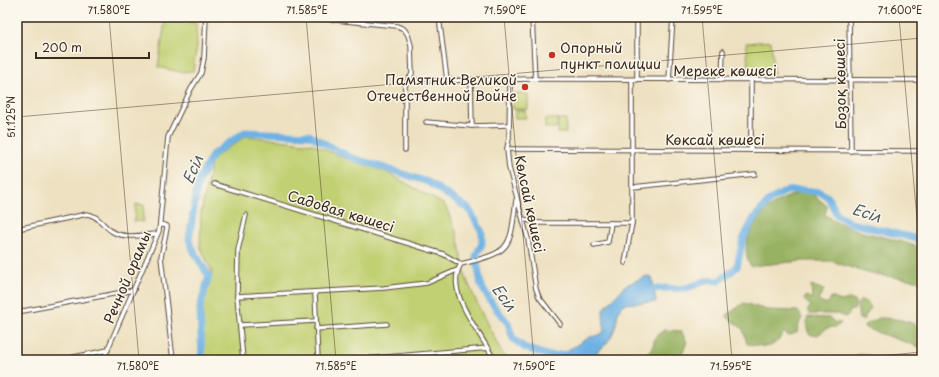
<svg xmlns="http://www.w3.org/2000/svg" width="939" height="377" font-family="'Playpen Sans',sans-serif">
<style>
.green{fill:#c1d072;stroke:#7e7d48}
.forest{fill:#98b264;stroke:#6a6e41}
.water{fill:#6eb2e4;stroke:#546e81}
.lines{fill:none;stroke-linecap:round;stroke-linejoin:round}
.river{stroke:#6eb2e4;stroke-width:7}
.street-casing{stroke:#564536;stroke-width:5.5}
.street{stroke:#fff;stroke-width:3.5}
.ticks{fill:none;stroke:#3b2a1e;stroke-width:1;stroke-opacity:0.45}
.poi-dot{fill:#c8321e;stroke:#fbf7ec;stroke-width:1.5}
.labels{text-anchor:middle;dominant-baseline:central;stroke-width:3;stroke-linejoin:round;paint-order:stroke}
.poi-label{font-size:14px;fill:#3b2a1e;stroke:#fbf7ec;text-anchor:start}
.street-label{font-size:14px;fill:#3b2a1e;stroke:#fbf7ec}
.water-label{font-size:15px;font-style:italic;fill:#4d5a63;stroke:#fbf7ec}
.neatline{fill:none;stroke:#3b2a1e;stroke-width:1.5}
.ticks-label{font-size:10px;text-anchor:middle;fill:#3b2a1e}
</style>
<rect width="100%" height="100%" fill="#fbf7ec"/>
<filter id="ink" filterUnits="userSpaceOnUse"><feTurbulence type="fractalNoise" baseFrequency=".025" numOctaves="2"/><feDisplacementMap in="SourceGraphic" scale="8" xChannelSelector="R" yChannelSelector="G"/><feConvolveMatrix kernelMatrix="1 2 1 2 8 2 1 2 1" color-interpolation-filters="sRGB"/></filter>
<filter id="wash" filterUnits="userSpaceOnUse"><feTurbulence type="fractalNoise" baseFrequency=".012" numOctaves="4" result="noise"/><feDisplacementMap in="SourceGraphic" scale="16" xChannelSelector="R" yChannelSelector="G"/><feGaussianBlur stdDeviation="0.9" result="paint"/><feColorMatrix in="noise" values="0 0 0 0 0 0 0 0 0 0 0 0 0 0 0 0 0 1.4 0 .05"/><feComposite in="paint" operator="in"/></filter>
<g filter="url(#wash)">
<rect width="100%" height="100%" fill="#eee1c1"/>
<g class="green">
<polygon points="165,21 196,23 197,45 193,71 180,72 158,67"/>
<polygon points="771,41 774,73 749,76 746,43"/>
<polygon points="513,93 528,94 528,109 512,109"/>
<polygon points="515,110 525,110 526,118 515,118"/>
<rect x="545" y="119" width="12" height="9"/>
<rect x="558" y="119" width="8" height="14"/>
<polygon points="246,136 313,144 337,155 386,172 445,205 457,234 466,278 481,312 506,360 202,360 201,310 212,272 200,246 201,213 212,159"/>
<polygon points="136,204 144,205 143,222 134,221"/>
<polygon points="866,354 875,360 848,360 858,355"/>
</g>
<g class="forest">
<path d="M808 190 827 206 825 215C836 221 847 227 859 231 880 237 902 240 922 249V281L870 274 831 261H802L751 266C738 247 754 219 771 206 782 198 796 194 808 190Z"/>
<polygon points="811,285 824,290 818,301 825,304 829,302 831,297 841,301 849,299 855,301 855,309 850,311 848,316 844,317 839,314 809,314 807,310 811,306 804,300 806,296 812,299"/>
<polygon points="861,300 868,303 871,308 863,320 859,319 857,304"/>
<path d="M744 303 767 310 798 311 802 318 797 329 798 332 788 336 784 332C771 352 767 346 747 344L743 329 727 317V315Z"/>
<path d="M808 317 830 318 834 322 841 323C837 329 831 326 826 329 820 333 817 338 809 334 807 329 805 322 808 317Z"/>
<path d="M880 318C888 318 915 320 919 329 922 335 922 342 922 348L865 328 864 325Z"/>
<polygon points="664,330 681,331 687,342 682,354 673,355 663,354 658,360 637,360 651,351 656,336"/>
</g>
<path class="water" d="M647 276 652 277 656 302 623 304C616 312 618 319 615 328 608 348 591 360 569 360L568 350 590 337 596 336 604 332 603 310 626 285Z"/>
<g class="lines">
<g class="river">
<path d="M645 291C660 285 675 291 689 287 703 283 702 279 719 281L737 267 743 239 754 218 770 200 786 191 804 190 820 192 828 197 837 215 851 223 914 238 922 243"/>
<polyline points="202,360 200,308 209,276 195,254 189,239 198,182 213,154 245,132 309,135 350,157 428,182 469,209 482,232 482,244 476,255 481,286 493,305 508,323 513,339 525,348 550,356 577,353"/>
</g>
</g>
</g>
<g filter="url(#ink)">
<g class="lines">
<g class="street-casing">
<g id="street">
<polyline points="305,17 397,26 404,29 408,35 411,45 412,74 405,85 405,150"/>
<polyline points="439,17 447,80"/>
<polyline points="532,17 535,79"/>
<polyline points="849,17 851,151"/>
<polyline points="409,79 420,81 535,79 922,80"/>
<polyline points="471,80 472,126"/>
<polyline points="510,80 509,138 507,149 509,168 528,239 536,289 539,297 560,324"/>
<polyline points="637,80 637,17"/>
<polyline points="669,80 673,17"/>
<polyline points="722,80 723,51"/>
<polyline points="426,122 472,126 509,125"/>
<polyline points="507,149 922,151"/>
<polyline points="751,150 751,81"/>
<polyline points="214,184 443,254 461,264"/>
<polyline points="633,187 755,174"/>
<polyline points="523,219 539,223 632,223 632,80"/>
<polyline points="160,224 167,226 167,228 161,257 173,360"/>
<path d="M17 229 87 214C98 215 104 227 113 232 126 239 143 235 157 234"/>
<polyline points="594,245 608,242 611,223"/>
<polyline points="625,263 632,223"/>
<polyline points="315,293 318,360"/>
<polyline points="237,296 384,288 427,283 457,270"/>
<polyline points="23,311 134,290"/>
<polyline points="241,325 316,321"/>
<polyline points="316,329 387,324"/>
<polyline points="60,360 108,350"/>
<polyline points="103,360 159,231 168,137 191,89 201,73 204,58 206,17"/>
<polyline points="243,360 237,296 238,250 246,215"/>
<polyline points="352,360 489,348"/>
<path d="M494 360C483 334 443 293 461 264 511 252 510 250 516 200"/>
</g>
</g>
<use href="#street" class="street"/>
</g>
</g>
<path class="ticks" d="M109 17 139 360M306 17 336 360M504 17 534 360M702 17 732 360M899 17 922 275M17 117 922 38M833 360 922 352"/>
<g class="poi-dot">
<circle cx="552" cy="55" r="4"/>
<circle cx="525" cy="87" r="4"/>
</g>
<g class="labels">
<g class="poi-label">
<text x="560" y="47">Опорный<tspan x="560" dy="16">пункт полиции</tspan></text>
<text x="517" y="79" text-anchor="end">Памятник Великой<tspan x="517" dy="16">Отечественной Войне</tspan></text>
</g>
<g class="street-label">
<text x="725" y="70">Мереке көшесі</text>
<text transform="translate(840 84) rotate(-91)">Бозоқ көшесі</text>
<text x="715" y="139">Көксай көшесі</text>
<text transform="translate(530 204) rotate(78)">Көлсай көшесі</text>
<text transform="translate(341 211) rotate(17)">Садовая көшесі</text>
<text transform="translate(127 277) rotate(-67)">Речной орамы</text>
</g>
<g class="water-label">
<text transform="translate(192 169) rotate(-67)">Есіл</text>
<text transform="translate(867 212) rotate(18)">Есіл</text>
<text transform="translate(505 297) rotate(54)">Есіл</text>
</g>
</g>
<rect width="939" height="377" fill="none" stroke="#fbf7ec" stroke-width="44"/>
<path d="M36 52v6h113v-6" fill="none" stroke="#3b2a1e" stroke-width="2"/>
<text x="42" y="52" font-size="12" fill="#3b2a1e" stroke="#fbf7ec" stroke-width="3" paint-order="stroke">200 m</text>
<rect x="22" y="22" width="895" height="333" class="neatline"/>
<g class="ticks-label">
<text x="109" y="14">71.580°E</text>
<text x="307" y="14">71.585°E</text>
<text x="505" y="14">71.590°E</text>
<text x="702" y="14">71.595°E</text>
<text x="900" y="14">71.600°E</text>
<text transform="translate(11 117) rotate(-90)" y="4">51.125°N</text>
<text x="138" y="370">71.580°E</text>
<text x="336" y="370">71.585°E</text>
<text x="534" y="370">71.590°E</text>
<text x="731" y="370">71.595°E</text>
</g>
</svg>
